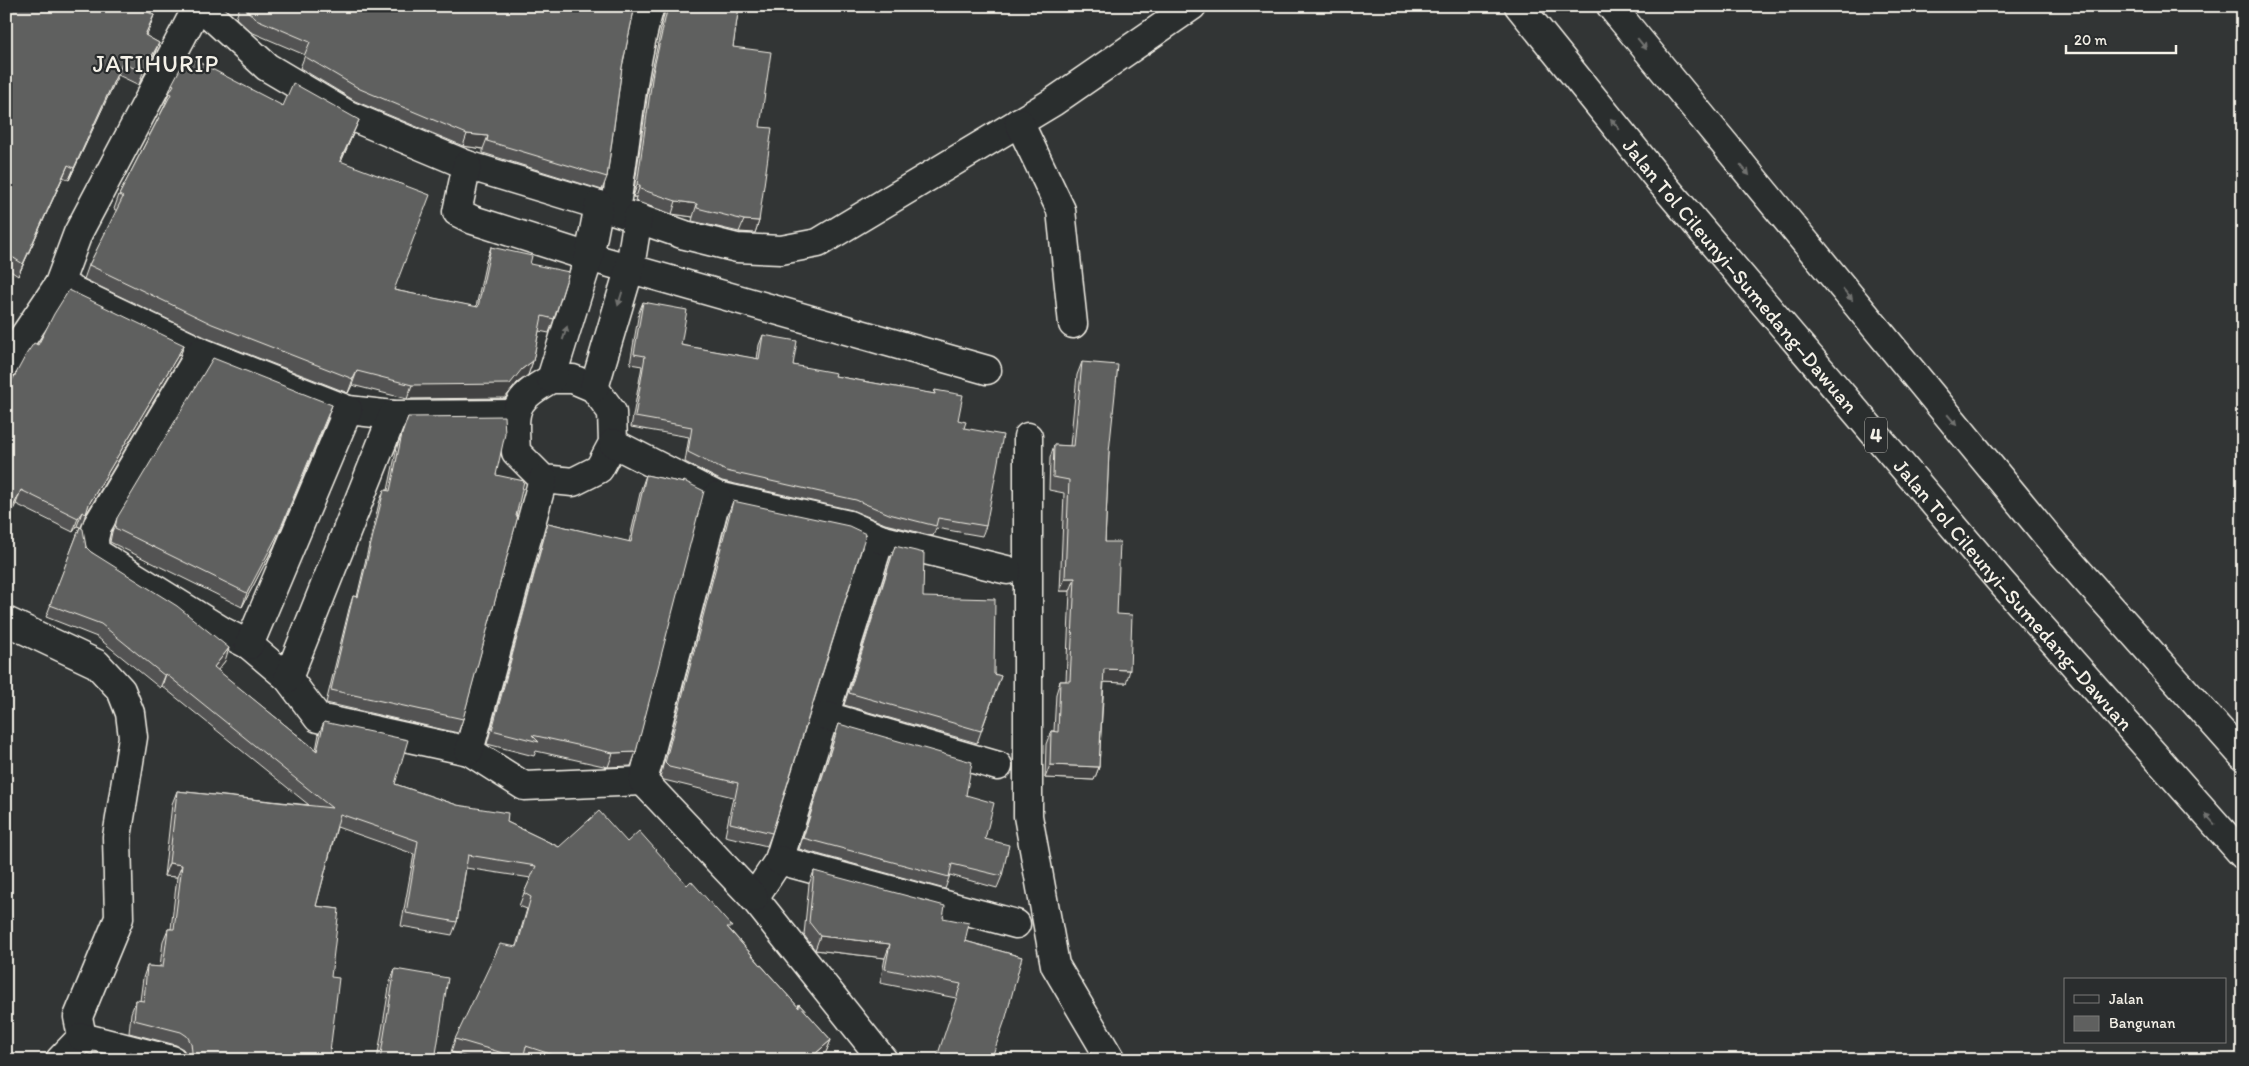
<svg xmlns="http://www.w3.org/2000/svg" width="2249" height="1066" font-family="Itim,sans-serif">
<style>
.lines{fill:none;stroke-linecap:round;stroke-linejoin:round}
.street-casing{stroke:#f4f1e8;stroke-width:31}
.highway-casing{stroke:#f4f1e8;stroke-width:31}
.street{stroke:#2a2d2e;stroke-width:28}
.highway{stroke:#2a2d2e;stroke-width:28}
.wall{fill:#525352;stroke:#f4f1e8}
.shaded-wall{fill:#424342;stroke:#f4f1e8}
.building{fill:#5f605f;stroke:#f4f1e8}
.oneway{fill:#71726f}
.labels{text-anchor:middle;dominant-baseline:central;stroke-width:4.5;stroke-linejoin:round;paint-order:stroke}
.shield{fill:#2a2d2e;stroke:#b7b6b0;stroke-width:1}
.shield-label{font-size:20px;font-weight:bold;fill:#f4f1e8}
.street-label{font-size:21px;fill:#f4f1e8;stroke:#2a2d2e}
.quarter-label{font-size:24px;letter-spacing:1px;fill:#f4f1e8;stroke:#2a2d2e}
</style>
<rect width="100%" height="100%" fill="#323535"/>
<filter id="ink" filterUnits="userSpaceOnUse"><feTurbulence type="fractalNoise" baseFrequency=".02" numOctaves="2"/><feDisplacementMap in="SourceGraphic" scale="10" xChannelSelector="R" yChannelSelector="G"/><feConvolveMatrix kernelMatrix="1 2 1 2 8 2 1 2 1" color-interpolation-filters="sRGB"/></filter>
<g filter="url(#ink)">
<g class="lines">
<g class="street-casing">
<g id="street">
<polyline points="200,6 267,67 348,115 467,165 599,205 685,235 737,248 781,250 818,243 1053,102 1192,6"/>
<polyline points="1019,122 1061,210 1073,324"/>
<polyline points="467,165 457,212 473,220 589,257 987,370"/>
<path d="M615 210C627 142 630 73 650 6"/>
<polyline points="59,284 201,352 348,410 393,415 514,414"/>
<polyline points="201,352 97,526 94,539 95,552 222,631 249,645 288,678 318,718 469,751 524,786 643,781"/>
<polyline points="6,363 59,284 78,233 198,6"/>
<path d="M551 379H573L594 388 612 412 613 443 599 469 573 482 543 479 516 452C514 410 511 401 551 379Z"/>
<polyline points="551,379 589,257 599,205"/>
<polyline points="594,388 630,267 638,217"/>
<polyline points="1028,437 1028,816 1055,965 1111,1060"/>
<polyline points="613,443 717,496 849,525 880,539 779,860 754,898 883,1060"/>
<polyline points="717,496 643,781 754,898"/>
<polyline points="880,539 1007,570"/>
<polyline points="6,621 97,664 121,690 130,713 133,737 117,837 119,918 78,1017 82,1037 60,1060"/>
<polyline points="249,645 348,410"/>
<polyline points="288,678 393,415"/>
<polyline points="826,716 998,766"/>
<polyline points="469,751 543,479"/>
<polyline points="779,860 1016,924"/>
<polyline points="82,1037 172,1060"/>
</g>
</g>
<g class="highway-casing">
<g id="highway">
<path id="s1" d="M1519 6 1660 181 2001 582 2243 855"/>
<polyline points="1611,6 2054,544 2243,756"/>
</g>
</g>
<use href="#street" class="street"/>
<use href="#highway" class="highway"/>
</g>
<g class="wall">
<polygon points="6,6 154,15 146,36 159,43 154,55 139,85 118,75 69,180 63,177 18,276 6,268"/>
<polygon points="240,6 635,6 633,15 622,67 607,177 602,190 483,153 483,149 463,146 355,101 300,68 305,55 251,32 236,18"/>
<polygon points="665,6 739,6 733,47 760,127 759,221 755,233 739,232 692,221 693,217 672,214 635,201 636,197 633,197 649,85 665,10"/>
<polygon points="172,84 283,106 353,134 341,162 394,290 476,307 486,261 491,247 530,264 554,319 549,333 539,331 533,361 528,375 517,383 505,398 407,399 352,385 348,393 207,338 84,279 89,265 117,211 114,209 119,195 164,107"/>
<polygon points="643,302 681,345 757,359 759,345 763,335 793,365 835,376 934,394 935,390 964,428 986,526 982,536 936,528 933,536 885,524 852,510 722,481 685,462 689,437 631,427 642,366 630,364 639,312"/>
<polygon points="38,345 184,345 179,359 85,516 81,527 86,547 91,552 225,661 217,670 316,750 319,734 324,722 395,784 507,822 559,847 627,842 687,885 731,931 798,1007 799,1004 831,1040 826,1052 818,1060 477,1060 451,1052 455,1039 516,946 527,909 519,906 524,893 531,878 466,868 457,922 452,935 401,926 414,854 337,827 316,906 339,909 187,1059 187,1055 183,1049 176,1045 129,1033 131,1013 136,1000 140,1001 143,978 147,966 160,967 163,941 168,929 171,929 177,877 164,876 172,804 177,791 309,805 162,686 160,688 97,637 46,617 80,527 77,526 73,532 16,504"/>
<polygon points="1082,362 1109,452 1105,542 1117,614 1126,683 1104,682 1099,767 1094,780 1045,778 1046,744 1051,731 1054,731 1056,694 1060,681 1066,681 1070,591 1060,591 1064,493 1049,490 1050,458 1054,445 1070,446 1077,375"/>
<polygon points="408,417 496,475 463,719 458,733 326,703 349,609 353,596 357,597 379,503 384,490 388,490 397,447"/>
<polygon points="327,419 274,546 242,607 110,542 112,532 117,518"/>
<polygon points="646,475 683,483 684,481 636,752 631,766 608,767 536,751 534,756 487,744 544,537 548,523 629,542 641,489"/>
<polygon points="733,501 772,833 767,846 725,836 733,797 664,780 660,777 728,514"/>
<polygon points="895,546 923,597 994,674 1001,676 977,743 844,705"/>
<polygon points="839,724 966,795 1002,876 997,888 950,875 945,889 799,849"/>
<polygon points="814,871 943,918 965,941 1022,957 956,998 880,983 885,958 815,950 804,935 809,884"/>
<polygon points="395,969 435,1060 377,1060 390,982"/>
</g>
<g class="shaded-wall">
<polygon points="154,15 150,27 141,48 145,35"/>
<polygon points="159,43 154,55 139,85 143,72"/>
<polygon points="122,63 118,75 69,180 74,168"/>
<polygon points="359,120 353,134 335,175 340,161"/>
<polygon points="467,134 488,136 483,149 463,146"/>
<polygon points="68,165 63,177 18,276 23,264"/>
<polygon points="637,185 640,185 636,197 633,197"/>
<polygon points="676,201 697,204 693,217 672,214"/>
<polygon points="744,220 759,221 755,233 739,232"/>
<polygon points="184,345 179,359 85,516 89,504"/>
<polygon points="533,361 528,375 517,383 505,398 407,399 412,385 522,369"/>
<polygon points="357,371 352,385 348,393 353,379"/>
<polygon points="332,405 327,419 274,546 242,607 247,593"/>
<polygon points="21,490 16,504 6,525 6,522"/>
<polygon points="82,512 77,526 73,532 78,518"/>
<polygon points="1065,578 1075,578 1070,591 1060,591"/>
<polygon points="229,648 225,661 210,680 214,667"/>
<polygon points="1104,669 1130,670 1126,683 1100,682"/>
<polygon points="166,674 162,686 160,688 165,676"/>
<polygon points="636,752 631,766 608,767 613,753"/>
<polygon points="1050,765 1099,767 1094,780 1045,778"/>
<polygon points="169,863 182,865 177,877 164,876"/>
<polygon points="820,936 890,944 885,958 815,950"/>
<polygon points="831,1040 826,1052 818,1060 808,1060"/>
</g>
<g class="building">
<polygon points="6,6 136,6 154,15 145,35 159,43 143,72 122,63 74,168 68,165 23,264 6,253"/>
<polygon points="242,6 635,6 633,15 622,67 607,177 487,141 488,136 467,134 360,89 304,56 310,42 256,19"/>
<polygon points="668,6 739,6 733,47 771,52 760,127 772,128 759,221 744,220 697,208 697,204 676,201 640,189 640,185 637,185 653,72"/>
<polygon points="187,56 283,106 293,83 359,120 340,161 430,195 394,290 478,307 491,247 532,256 530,264 569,272 554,319 542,316 533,361 522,369 510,384 412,385 357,371 353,379 212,324 89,265 123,197 119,195 171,94 169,93 174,85 172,84"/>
<polygon points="69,290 184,345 89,504 86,514 82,512 78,518 21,490 6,522 6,392 27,353 34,343 38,345 54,314"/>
<polygon points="643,302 687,310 681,345 759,359 763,335 797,341 793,365 836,373 835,376 935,394 935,390 963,395 958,420 966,422 964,428 1003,435 986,526 938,518 936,526 889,514 856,500 726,471 688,452 692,427 635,417 645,356 634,354"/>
<polygon points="213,358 332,405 279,532 247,593 115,528 117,518"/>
<polygon points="1082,362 1118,365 1109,452 1105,542 1120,542 1117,614 1132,615 1130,670 1104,669 1099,767 1050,765 1051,731 1058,732 1060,681 1070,681 1075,578 1065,578 1069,480 1053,477 1054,445 1074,446"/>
<polygon points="504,416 505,434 496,475 524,481 516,516 518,516 463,719 331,690 353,596 358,597 384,490 390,491 402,434 408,417"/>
<polygon points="646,475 684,483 684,481 704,491 636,752 613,753 532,735 539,742 492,730 548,523 631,542"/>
<polygon points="733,501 849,526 866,534 772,833 730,823 738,783 669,767 665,763"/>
<polygon points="80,527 83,529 86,547 91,552 177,606 229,648 214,667 317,751 324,722 408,740 395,784 457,805 508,813 507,822 559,847 599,811 627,842 639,831 687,885 691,881 732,927 727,927 799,1008 799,1004 831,1040 808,1060 568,1060 526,1046 523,1059 455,1039 500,944 517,947 531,897 524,893 536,866 468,855 457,922 406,913 418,841 340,814 316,906 339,909 331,977 339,978 329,1060 185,1060 188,1058 192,1052 191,1043 187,1036 181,1032 134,1020 136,1000 144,1001 147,966 163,967 168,929 174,929 182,865 169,863 177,791 332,808 166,674 165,676 101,624 50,605"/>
<polygon points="895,546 924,553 923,597 995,599 994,674 1001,676 981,731 849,693"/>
<polygon points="839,724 972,762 966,795 994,803 985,839 1009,845 1002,876 952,864 949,877 803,838"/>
<polygon points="814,871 945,906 943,918 969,923 965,941 1022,957 1006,1017 991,1060 936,1060 961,984 885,969 890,944 820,936 809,922"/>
<polygon points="395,969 448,978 435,1060 380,1060"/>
<polygon points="93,1051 130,1059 130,1052 162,1060 91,1060"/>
</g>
<defs><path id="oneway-solid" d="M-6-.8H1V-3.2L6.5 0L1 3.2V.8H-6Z" transform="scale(1.25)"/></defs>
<g class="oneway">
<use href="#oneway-solid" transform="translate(1642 44) rotate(51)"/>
<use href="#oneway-solid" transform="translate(1615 124) rotate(-129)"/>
<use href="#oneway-solid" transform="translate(1745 170) rotate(50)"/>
<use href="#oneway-solid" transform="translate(1848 295) rotate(50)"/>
<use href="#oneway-solid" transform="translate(620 299) rotate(107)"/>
<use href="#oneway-solid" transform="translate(565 333) rotate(-72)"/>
<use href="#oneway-solid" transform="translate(1952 420) rotate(50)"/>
<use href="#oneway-solid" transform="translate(2210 819) rotate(-132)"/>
</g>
</g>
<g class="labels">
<rect class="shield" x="1865" y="417.5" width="22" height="35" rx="4"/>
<g class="shield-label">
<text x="1876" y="435">4</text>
</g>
<g class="street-label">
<text stroke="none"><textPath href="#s1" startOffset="349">Jalan Tol Cileunyi–Sumedang–Dawuan</textPath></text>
<text stroke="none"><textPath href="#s1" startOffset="769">Jalan Tol Cileunyi–Sumedang–Dawuan</textPath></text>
</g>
<g class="quarter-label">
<text x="156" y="63">JATIHURIP</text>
</g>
</g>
<rect width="2249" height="1066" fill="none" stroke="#2a2d2e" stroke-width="25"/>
<rect x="12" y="12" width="2224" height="1041" fill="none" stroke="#f4f1e8" stroke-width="2" filter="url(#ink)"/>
<rect x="2064" y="978" width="162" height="65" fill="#2a2d2e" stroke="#7b7b78"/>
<rect x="2074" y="995" width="25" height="8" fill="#2a2d2e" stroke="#7b7b78"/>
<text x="2109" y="1004" font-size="15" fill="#f4f1e8">Jalan</text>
<rect x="2074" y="1016" width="25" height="15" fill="#5f605f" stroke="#7b7b78"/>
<text x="2109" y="1028" font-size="15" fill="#f4f1e8">Bangunan</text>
<path d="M2066 45v8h110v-8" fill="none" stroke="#f4f1e8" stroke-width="2.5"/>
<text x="2074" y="45" font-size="15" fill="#f4f1e8" stroke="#2a2d2e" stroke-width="4" paint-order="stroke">20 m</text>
</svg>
